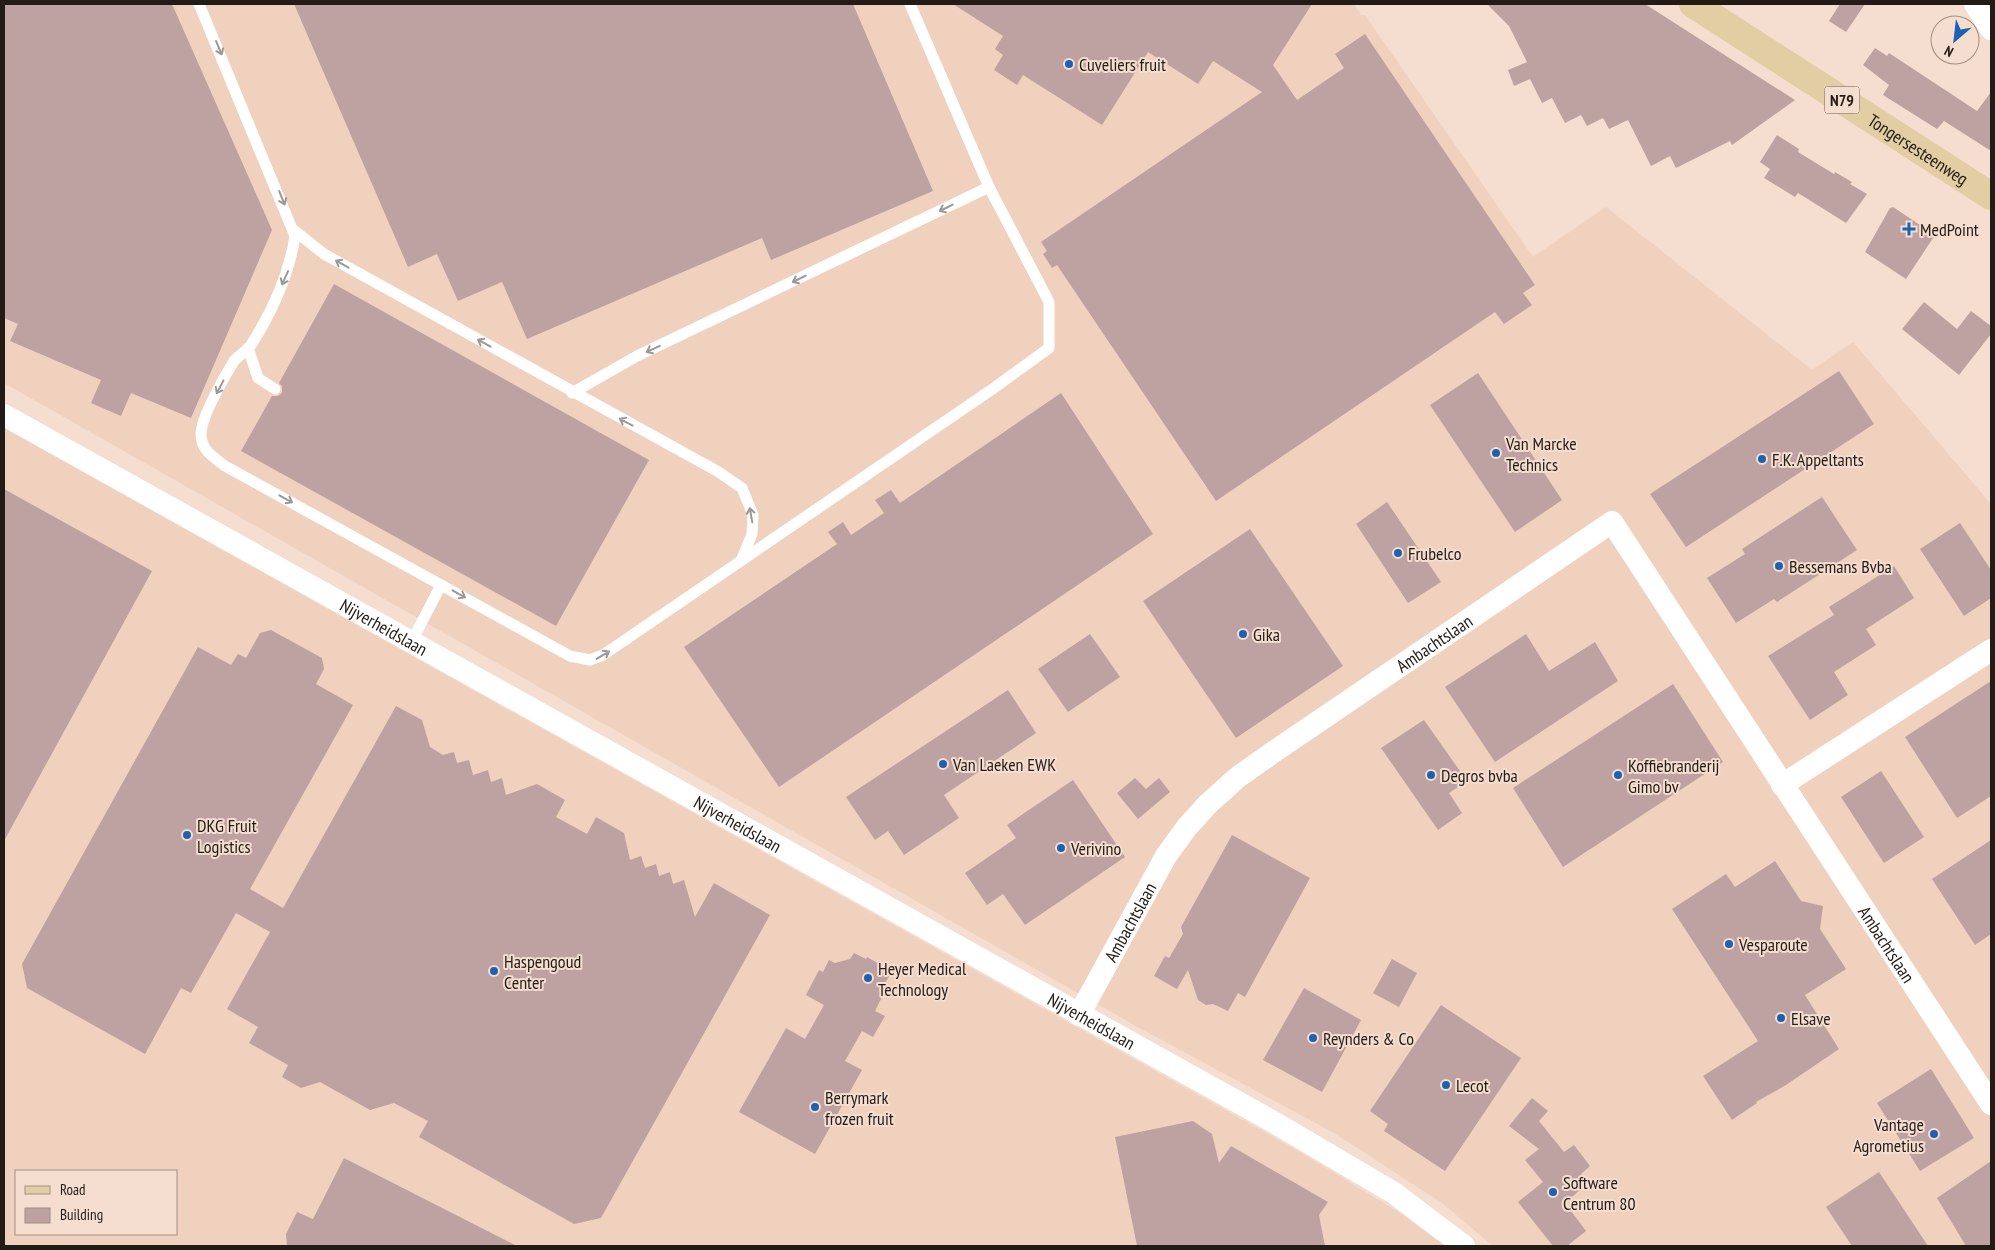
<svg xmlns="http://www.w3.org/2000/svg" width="1995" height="1250" font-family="'PT Sans Narrow',sans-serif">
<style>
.built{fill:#f0d1be;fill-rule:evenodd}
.building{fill:#bea2a1}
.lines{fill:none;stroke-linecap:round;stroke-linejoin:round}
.lane{stroke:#fff;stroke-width:11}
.street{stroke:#fff;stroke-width:22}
.primary{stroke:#e3cea3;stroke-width:28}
.oneway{stroke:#9c9896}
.poi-dot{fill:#1d62b2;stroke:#f5ddcf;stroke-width:2}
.labels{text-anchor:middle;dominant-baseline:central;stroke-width:4;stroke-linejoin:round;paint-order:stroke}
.shield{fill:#f5ddcf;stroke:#62554e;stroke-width:1}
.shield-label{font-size:16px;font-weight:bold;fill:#231b16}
.poi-label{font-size:18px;fill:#231b16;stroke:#f5ddcf;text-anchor:start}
.street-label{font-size:18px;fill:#231b16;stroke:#f5ddcf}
</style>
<rect width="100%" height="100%" fill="#f5ddcf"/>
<g class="built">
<polygon points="4,4 1354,4 1361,15 1365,15 1533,257 1606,207 1812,370 1853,342 1991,504 1991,1246 1493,1246 1442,1203 1334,1133 1134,1025 4,383"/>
<path d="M4 428 1293 1148 1397 1211 1445 1246H4ZM16 1171H176V1234H16Z"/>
</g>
<g class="building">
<polygon points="4,4 172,4 272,230 191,418 131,393 121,416 91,403 101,380 10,341 18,324 4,318"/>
<polygon points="294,4 853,4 933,191 771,260 762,238 527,339 502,282 458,301 437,254 408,267"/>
<polygon points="953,4 1312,4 1273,65 1297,100 1344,68 1335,54 1365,34 1535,285 1523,293 1532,305 1504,324 1495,312 1216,501 1057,265 1052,268 1043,254 1047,251 1041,242 1262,92 1213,61 1198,84 1148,52 1102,125 1023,75 1017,85 994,70 1003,55 995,49 1003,36"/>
<polygon points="1487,4 1645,4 1795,100 1732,145 1730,141 1676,168 1670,156 1651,166 1628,120 1609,129 1603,118 1587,126 1581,115 1565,123 1552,98 1542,103 1530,79 1514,86 1508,70 1527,62 1509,26"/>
<polygon points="1840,4 1865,4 1846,32 1829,21"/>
<polygon points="1875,48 1887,56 1889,53 1977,111 1991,92 1991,151 1944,121 1937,129 1883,95 1889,85 1863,65"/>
<polygon points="1777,135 1799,149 1798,152 1834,174 1835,172 1852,182 1850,184 1867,194 1846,223 1798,193 1795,197 1764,178 1770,169 1760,162"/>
<polygon points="1893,207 1935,235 1906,279 1865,252 1890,208"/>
<polygon points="334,284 649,460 556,626 241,451 272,396 278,396 282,393 282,386 279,383"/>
<polygon points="1924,302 1957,329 1971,311 1991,326 1991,334 1959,375 1902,329"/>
<polygon points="1839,371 1874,424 1686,547 1650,494"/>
<polygon points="1478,373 1562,500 1515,532 1430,405"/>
<polygon points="1061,393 1153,534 779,787 684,647 837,544 828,532 843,522 851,535 884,513 875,500 891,490 900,503"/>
<polygon points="4,489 152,571 4,841"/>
<polygon points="1822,497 1857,550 1777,602 1774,599 1736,623 1707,578 1745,554 1742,549"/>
<polygon points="1387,502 1441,582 1408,603 1356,524"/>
<polygon points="1960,523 1991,570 1991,598 1964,616 1920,549"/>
<polygon points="1250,529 1343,666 1236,738 1143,601"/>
<polygon points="1894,566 1914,598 1866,629 1876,645 1834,672 1848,695 1810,720 1768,656 1834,615 1829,607"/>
<polygon points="271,630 322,658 324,669 316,684 353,705 250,889 283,908 396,706 422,720 430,747 443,755 454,752 457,763 469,760 473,775 488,770 491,782 502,778 506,795 537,784 565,800 556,817 587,834 596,817 624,833 630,860 641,856 645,868 656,864 659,876 670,872 673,884 684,880 695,917 714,883 770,915 601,1218 574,1224 419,1137 428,1121 394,1103 370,1110 320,1082 301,1088 282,1077 288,1065 249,1043 258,1027 227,1009 270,932 236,913 191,993 181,988 145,1054 27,988 22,964 198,647 231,665 238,654 246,658 260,633"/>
<polygon points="1090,634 1120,677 1068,712 1038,669"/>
<polygon points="1526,634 1549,671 1595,642 1618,681 1495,762 1445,687"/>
<polygon points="1991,681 1991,796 1957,818 1905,737"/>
<polygon points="1673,684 1723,762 1563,867 1513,788"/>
<polygon points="1008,690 1036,733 944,795 959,818 904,855 888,831 875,840 846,797"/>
<polygon points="1424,720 1467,781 1449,793 1462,813 1438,830 1381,748"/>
<polygon points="1881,771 1924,837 1884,863 1841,797"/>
<polygon points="1135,778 1146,789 1159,778 1170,792 1138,819 1117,793"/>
<polygon points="1073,780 1125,857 1025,925 1003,894 987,905 965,873 1016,838 1007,825"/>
<polygon points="1232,835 1310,878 1245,997 1238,993 1228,1011 1213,1004 1206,1005 1198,1000 1188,970 1177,989 1154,976 1165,956 1169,958 1183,934 1181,927"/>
<polygon points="1991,840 1991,934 1975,945 1932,879"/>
<polygon points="1775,861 1801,901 1823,906 1820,929 1846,969 1805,995 1839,1049 1786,1085 1756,1102 1757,1103 1732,1120 1703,1076 1758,1041 1672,909 1726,874 1735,887"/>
<polygon points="854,953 866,959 867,957 892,971 882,989 885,991 875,1011 885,1016 873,1037 862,1031 845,1061 862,1070 815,1154 739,1112 786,1028 805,1039 824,1005 806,995 819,970 823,972 829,960 835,963 850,959"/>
<polygon points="1392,959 1417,973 1399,1007 1373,993"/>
<polygon points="1304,988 1361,1020 1322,1092 1263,1060"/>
<polygon points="1441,1005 1521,1058 1445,1171 1384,1131 1388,1124 1370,1111"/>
<polygon points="1931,1069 1974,1138 1920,1171 1877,1103"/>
<polygon points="1532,1098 1548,1111 1539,1121 1564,1152 1574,1145 1590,1166 1581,1174 1588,1183 1565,1203 1586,1231 1567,1246 1553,1246 1518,1202 1543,1182 1525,1160 1539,1149 1509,1126"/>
<polygon points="1193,1121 1212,1134 1219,1163 1231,1146 1328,1202 1319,1215 1325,1246 1137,1246 1115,1137"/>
<polygon points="344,1158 517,1246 287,1246 286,1234 297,1212 313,1219"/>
<polygon points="1991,1161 1991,1246 1966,1246 1937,1198"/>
<polygon points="1879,1172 1928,1246 1852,1246 1826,1207"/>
</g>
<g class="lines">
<g class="lane">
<path d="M199 4 295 236C289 275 272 312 251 345 246 352 239 355 234 361 225 376 201 417 201 434 201 450 213 457 225 466L570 656 590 660 603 655 994 388 1049 348V302L989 187 910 4"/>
<polyline points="295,231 324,254 717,471 742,488 753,515 752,534 741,561"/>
<polyline points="248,348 258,378 275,389"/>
<polyline points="572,393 637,356 989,187"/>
<polyline points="411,643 441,585"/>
</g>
<g class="street">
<polyline points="1975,4 1991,29"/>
<path id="s1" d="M4 415 1277 1124 1394 1193 1464 1246"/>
<polyline points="1782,785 1991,650"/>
<path id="s2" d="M1079 1015 1166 856 1187 827 1208 804 1238 777 1272 753 1612 522 1991 1104"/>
</g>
<path class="primary" id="s3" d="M1693 4 1991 196"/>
</g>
<defs><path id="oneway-shaft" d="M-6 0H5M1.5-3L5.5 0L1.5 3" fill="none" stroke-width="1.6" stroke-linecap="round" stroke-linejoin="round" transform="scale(1.25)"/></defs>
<g class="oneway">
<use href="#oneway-shaft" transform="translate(219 48) rotate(67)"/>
<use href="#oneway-shaft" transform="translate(282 198) rotate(68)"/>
<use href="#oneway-shaft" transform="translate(946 208) rotate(154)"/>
<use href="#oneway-shaft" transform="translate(342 264) rotate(-151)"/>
<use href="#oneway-shaft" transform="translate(285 278) rotate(114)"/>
<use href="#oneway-shaft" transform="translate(799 279) rotate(154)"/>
<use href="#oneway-shaft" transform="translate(484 343) rotate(-151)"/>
<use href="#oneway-shaft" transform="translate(653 349) rotate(155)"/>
<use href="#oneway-shaft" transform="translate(220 387) rotate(118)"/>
<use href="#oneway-shaft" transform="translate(626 422) rotate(-152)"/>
<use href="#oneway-shaft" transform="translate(286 499) rotate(29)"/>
<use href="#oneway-shaft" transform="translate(751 515) rotate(-100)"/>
<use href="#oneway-shaft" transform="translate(459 594) rotate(29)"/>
<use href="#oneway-shaft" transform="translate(603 655) rotate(-31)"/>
</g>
<g class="poi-dot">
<circle cx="1069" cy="64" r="5"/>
<path d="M1906.5 221.5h5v5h5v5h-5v5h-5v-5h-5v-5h5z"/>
<circle cx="1496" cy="453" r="5"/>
<circle cx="1762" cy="459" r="5"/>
<circle cx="1398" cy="553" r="5"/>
<circle cx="1779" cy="566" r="5"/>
<circle cx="1243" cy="634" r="5"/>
<circle cx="943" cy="764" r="5"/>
<circle cx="1431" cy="775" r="5"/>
<circle cx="1618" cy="775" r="5"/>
<circle cx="187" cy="835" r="5"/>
<circle cx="1061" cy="848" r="5"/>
<circle cx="1729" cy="944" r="5"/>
<circle cx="494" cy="971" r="5"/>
<circle cx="868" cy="978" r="5"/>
<circle cx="1781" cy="1018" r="5"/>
<circle cx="1313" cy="1038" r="5"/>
<circle cx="1446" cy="1085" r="5"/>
<circle cx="815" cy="1107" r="5"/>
<circle cx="1934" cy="1134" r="5"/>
<circle cx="1553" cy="1192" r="5"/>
</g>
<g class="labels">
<rect class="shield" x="1824.5" y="86.5" width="35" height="27" rx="4"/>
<g class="shield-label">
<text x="1842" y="100">N79</text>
</g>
<g class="poi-label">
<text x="1079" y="64">Cuveliers fruit</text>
<text x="1920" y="229">MedPoint</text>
<text x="1506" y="443">Van Marcke<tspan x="1506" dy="21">Technics</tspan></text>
<text x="1772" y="459">F.K. Appeltants</text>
<text x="1408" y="553">Frubelco</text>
<text x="1789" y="566">Bessemans Bvba</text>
<text x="1253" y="634">Gika</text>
<text x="953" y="764">Van Laeken EWK</text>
<text x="1628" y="765">Koffiebranderij<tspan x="1628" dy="21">Gimo bv</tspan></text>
<text x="1441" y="775">Degros bvba</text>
<text x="197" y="825">DKG Fruit<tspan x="197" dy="21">Logistics</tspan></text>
<text x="1071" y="848">Verivino</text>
<text x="1739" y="944">Vesparoute</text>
<text x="504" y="961">Haspengoud<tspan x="504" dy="21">Center</tspan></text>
<text x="878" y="968">Heyer Medical<tspan x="878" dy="21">Technology</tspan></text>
<text x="1791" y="1018">Elsave</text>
<text x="1323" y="1038">Reynders &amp; Co</text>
<text x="1456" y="1085">Lecot</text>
<text x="825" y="1097">Berrymark<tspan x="825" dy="21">frozen fruit</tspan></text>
<text x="1924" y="1124" text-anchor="end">Vantage<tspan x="1924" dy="21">Agrometius</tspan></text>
<text x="1563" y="1182">Software<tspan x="1563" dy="21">Centrum 80</tspan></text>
</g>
<g class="street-label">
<text stroke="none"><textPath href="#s3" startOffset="268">Tongersesteenweg</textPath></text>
<text stroke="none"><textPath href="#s1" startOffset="435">Nijverheidslaan</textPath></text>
<text stroke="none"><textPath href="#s2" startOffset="526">Ambachtslaan</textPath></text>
<text stroke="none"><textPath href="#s1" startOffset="840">Nijverheidslaan</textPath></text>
<text stroke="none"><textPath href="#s2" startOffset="106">Ambachtslaan</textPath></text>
<text stroke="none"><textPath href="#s2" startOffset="1245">Ambachtslaan</textPath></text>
<text stroke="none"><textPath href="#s1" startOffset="1245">Nijverheidslaan</textPath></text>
</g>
</g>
<rect width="1995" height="1250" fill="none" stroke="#231b16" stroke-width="10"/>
<rect x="15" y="1170" width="162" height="65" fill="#f5ddcf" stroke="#a18f85"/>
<rect x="25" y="1186" width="25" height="8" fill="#e3cea3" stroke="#a18f85"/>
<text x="60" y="1195" font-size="15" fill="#231b16">Road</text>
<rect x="25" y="1208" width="25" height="15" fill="#bea2a1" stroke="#a18f85"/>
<text x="60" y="1220" font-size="15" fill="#231b16">Building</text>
<g transform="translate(1955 40) rotate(208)"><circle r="24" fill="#f5ddcf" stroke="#a18f85"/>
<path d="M0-4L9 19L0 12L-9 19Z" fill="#1d62b2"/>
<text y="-8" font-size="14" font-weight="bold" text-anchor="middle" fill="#231b16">N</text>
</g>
</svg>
